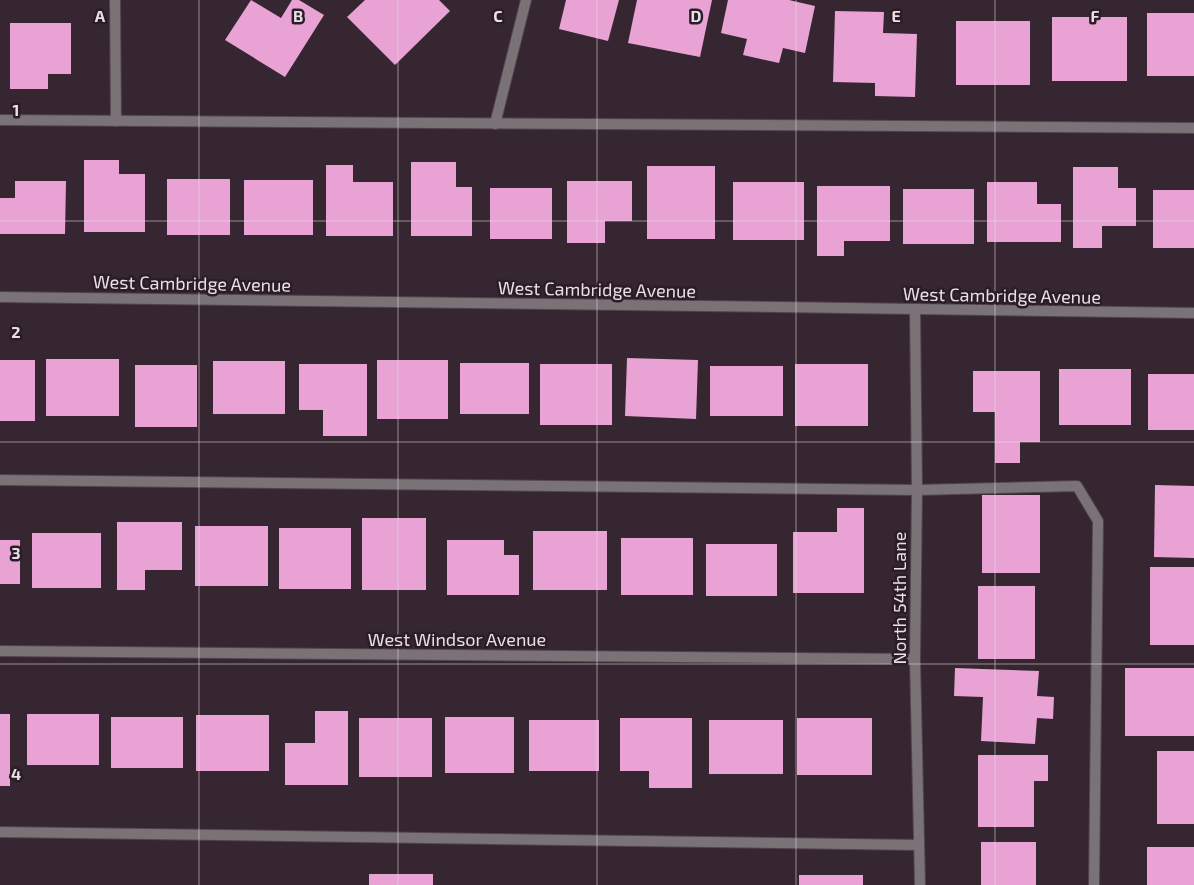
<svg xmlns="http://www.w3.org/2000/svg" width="1194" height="885" font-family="'Exo 2',sans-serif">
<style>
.building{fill:#e8a3d4}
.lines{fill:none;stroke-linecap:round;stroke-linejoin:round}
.lane-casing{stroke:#53444e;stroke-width:12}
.street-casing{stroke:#53444e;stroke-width:12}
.lane{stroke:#7a7277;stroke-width:10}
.street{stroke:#7a7277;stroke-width:10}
.grid{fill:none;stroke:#eadfe6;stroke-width:1;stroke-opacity:0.55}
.labels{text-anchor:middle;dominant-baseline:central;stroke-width:5;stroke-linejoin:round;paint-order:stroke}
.street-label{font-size:18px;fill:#eadfe6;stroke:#2b1d27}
.grid-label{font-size:16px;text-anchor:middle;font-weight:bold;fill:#eadfe6;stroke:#2b1d27;stroke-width:5;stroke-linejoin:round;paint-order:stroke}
</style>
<rect width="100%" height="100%" fill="#362631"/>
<g class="building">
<polygon points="251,0 281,18 292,0 299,0 324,15 285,77 225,40"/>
<polygon points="365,0 439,0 450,11 395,65 347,17"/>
<polygon points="566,0 619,0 608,41 559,29"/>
<polygon points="637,0 712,0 700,57 628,43"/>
<polygon points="728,0 789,0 815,6 805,53 783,48 779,63 743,55 747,39 721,33"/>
<polygon points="835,11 884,12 883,33 917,34 915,97 875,96 875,83 833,82"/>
<rect x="1147" y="13" width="47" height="63"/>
<rect x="1052" y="17" width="75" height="64"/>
<rect x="956" y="21" width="74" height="64"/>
<polygon points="10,23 71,23 71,74 48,74 48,89 10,89"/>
<polygon points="84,160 119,160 119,174 145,174 145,232 84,232"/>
<polygon points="411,162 456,162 456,187 472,187 472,236 411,236"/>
<polygon points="326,165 353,165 353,182 393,182 393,236 326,236"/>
<rect x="647" y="166" width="68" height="73"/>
<polygon points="1073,167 1118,167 1118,188 1136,188 1136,226 1102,226 1102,248 1073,248"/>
<rect x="167" y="179" width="63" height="56"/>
<rect x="244" y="180" width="69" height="55"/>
<polygon points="15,181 66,181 65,234 0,234 0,198 15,198"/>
<polygon points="567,181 632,181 632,221 605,221 605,243 567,243"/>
<rect x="733" y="182" width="71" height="58"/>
<polygon points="987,182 1037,182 1037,204 1061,204 1061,242 987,242"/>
<polygon points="817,186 890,186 890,241 844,241 844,256 817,256"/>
<rect x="490" y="188" width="62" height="51"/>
<rect x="903" y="189" width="71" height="55"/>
<rect x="1153" y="190" width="41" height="58"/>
<polygon points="627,358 698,360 696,419 625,416"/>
<rect x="46" y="359" width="73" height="57"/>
<rect x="0" y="360" width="35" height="61"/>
<rect x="377" y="360" width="71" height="59"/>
<rect x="213" y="361" width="72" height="53"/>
<rect x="460" y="363" width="69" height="51"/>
<polygon points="299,364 367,364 367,436 323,436 323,410 299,410"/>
<rect x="540" y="364" width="72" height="61"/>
<rect x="795" y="364" width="73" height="62"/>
<rect x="135" y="365" width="62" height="62"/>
<rect x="710" y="366" width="73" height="50"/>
<rect x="1059" y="369" width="72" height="56"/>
<polygon points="973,371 1040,371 1040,442 1020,442 1020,463 995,463 995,412 973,412"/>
<rect x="1148" y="374" width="46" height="56"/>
<polygon points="1155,485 1194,486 1194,558 1154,557"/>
<rect x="982" y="495" width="58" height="78"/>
<polygon points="837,508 864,508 864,593 793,593 793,532 837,532"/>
<rect x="362" y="518" width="64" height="72"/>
<polygon points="117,522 182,522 182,570 145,570 145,590 117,590"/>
<rect x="195" y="526" width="73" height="60"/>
<rect x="279" y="528" width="72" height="61"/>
<rect x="533" y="531" width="74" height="59"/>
<rect x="32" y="533" width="69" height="55"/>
<rect x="621" y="538" width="72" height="57"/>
<rect x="0" y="540" width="20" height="44"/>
<polygon points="447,540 504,540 504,555 519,555 519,595 447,595"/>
<rect x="706" y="544" width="71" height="52"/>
<rect x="1150" y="567" width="44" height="78"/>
<rect x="978" y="586" width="57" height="73"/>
<polygon points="955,668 1039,671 1037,696 1054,697 1053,719 1037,718 1035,744 981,741 983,697 954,696"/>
<rect x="1125" y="668" width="69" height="68"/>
<polygon points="315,711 348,711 348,785 285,785 285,743 315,743"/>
<rect x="0" y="714" width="10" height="72"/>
<rect x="27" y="714" width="72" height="51"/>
<rect x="196" y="715" width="73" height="56"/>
<rect x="111" y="717" width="72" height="51"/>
<rect x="445" y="717" width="69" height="56"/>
<rect x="359" y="718" width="73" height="59"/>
<polygon points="620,718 692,718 692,788 649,788 649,771 620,771"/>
<rect x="797" y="718" width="75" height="57"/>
<rect x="529" y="720" width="70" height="51"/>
<rect x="709" y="720" width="74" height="54"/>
<rect x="1157" y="751" width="37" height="73"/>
<polygon points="978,755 1048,755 1048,781 1034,781 1034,827 978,827"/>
<rect x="981" y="842" width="55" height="43"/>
<rect x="1147" y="847" width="47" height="38"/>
<rect x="369" y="874" width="64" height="11"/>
<rect x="799" y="875" width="64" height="10"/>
</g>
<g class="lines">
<g class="lane-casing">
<g id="lane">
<polyline points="115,0 116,121"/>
<polyline points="0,120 1194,128"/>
<polyline points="495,124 526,0"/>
<polyline points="0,480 917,490 1077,486 1098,521 1094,885"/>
<polyline points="0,832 919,845"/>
</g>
</g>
<g class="street-casing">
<g id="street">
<path d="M0 297C398 299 796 309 1194 313"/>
<polyline points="915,310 917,490 915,659 920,885"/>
<polyline points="0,651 915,659"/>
</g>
</g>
<use href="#lane" class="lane"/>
<use href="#street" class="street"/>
</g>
<path class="grid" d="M199 0V885M398 0V885M597 0V885M796 0V885M995 0V885M0 221H1194M0 442H1194M0 664H1194"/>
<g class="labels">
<g class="street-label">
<text transform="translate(192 283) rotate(1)">West Cambridge Avenue</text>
<text transform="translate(597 289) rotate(1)">West Cambridge Avenue</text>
<text transform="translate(1002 295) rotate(1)">West Cambridge Avenue</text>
<text transform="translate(899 598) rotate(-90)">North 54th Lane</text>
<text x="457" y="639">West Windsor Avenue</text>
</g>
</g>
<g class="grid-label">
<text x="100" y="22">A</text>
<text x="298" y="22">B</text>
<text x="498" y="22">C</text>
<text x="696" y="22">D</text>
<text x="896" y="22">E</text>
<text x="1095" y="22">F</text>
<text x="16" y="116">1</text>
<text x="16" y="338">2</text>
<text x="16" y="559">3</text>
<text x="16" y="780">4</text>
</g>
</svg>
